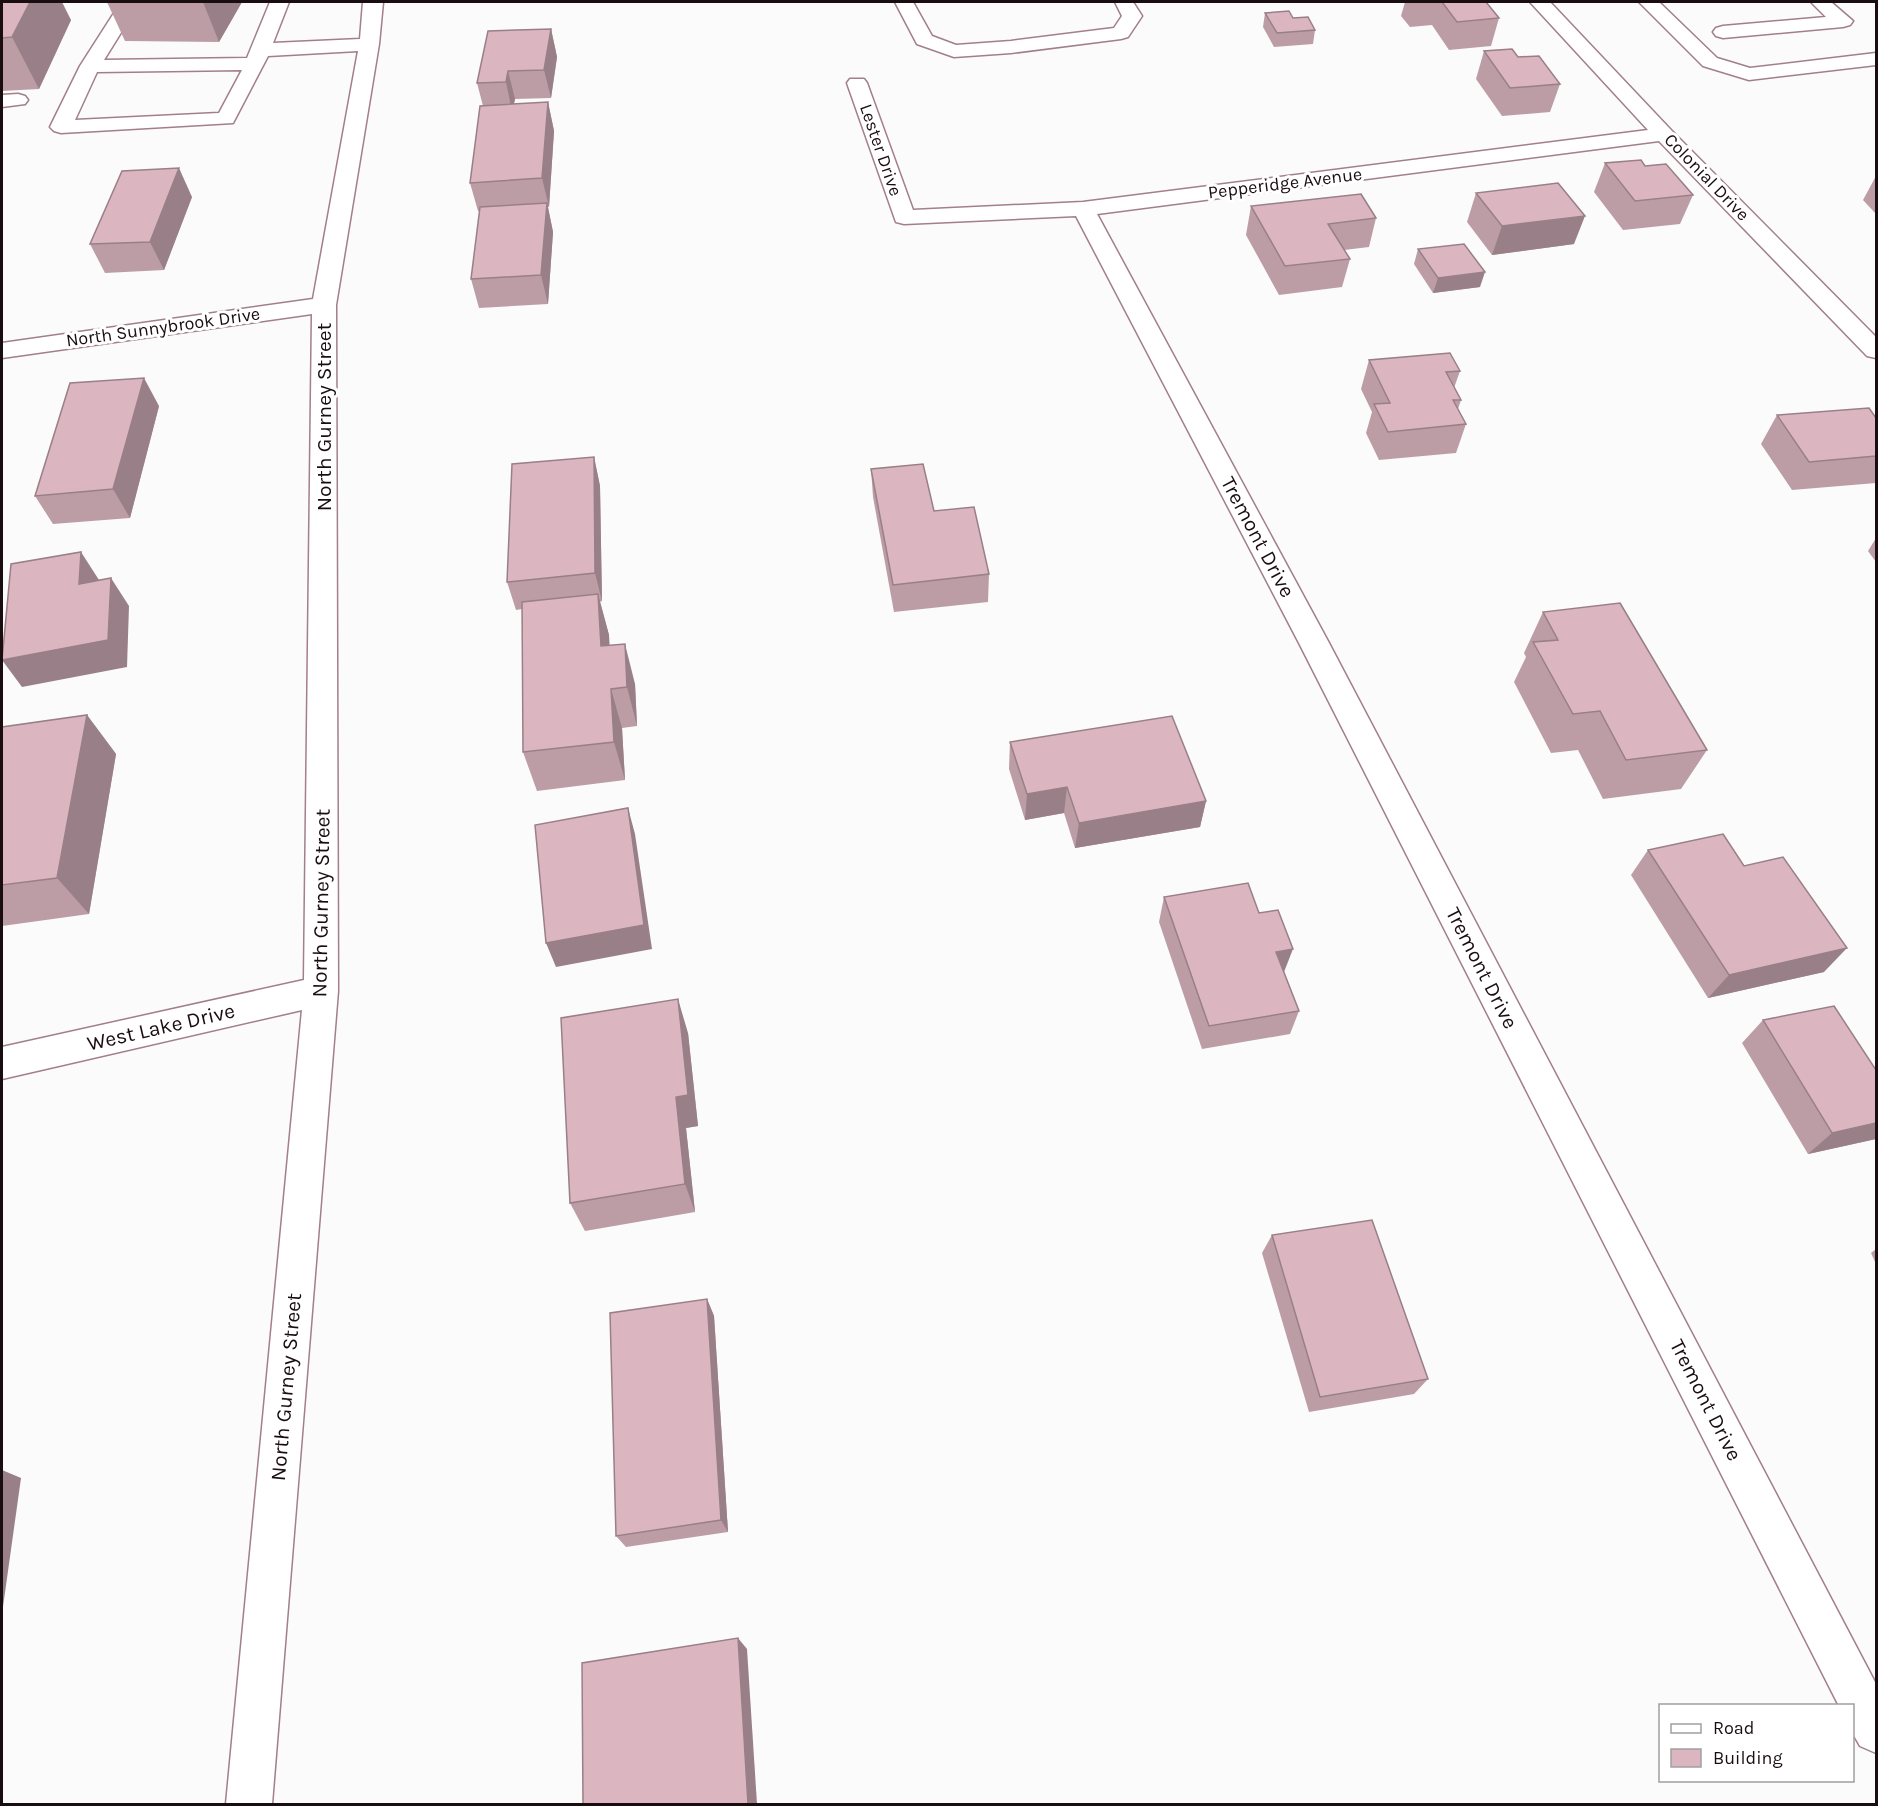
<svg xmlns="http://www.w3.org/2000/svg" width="1878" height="1806" font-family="Karla,sans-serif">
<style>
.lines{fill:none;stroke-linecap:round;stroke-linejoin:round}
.minor-casing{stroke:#a27f8a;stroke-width:3}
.minor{fill:#fff;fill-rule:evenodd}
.wall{fill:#bc9da6}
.shaded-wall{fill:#997f87}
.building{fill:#dbb6c1;stroke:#997f87;stroke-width:1.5}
.labels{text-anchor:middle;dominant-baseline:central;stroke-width:6;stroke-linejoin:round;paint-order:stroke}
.far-street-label{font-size:18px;fill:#1a0d11;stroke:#fff}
.street-label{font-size:21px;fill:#1a0d11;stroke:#fff}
</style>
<rect width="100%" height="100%" fill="#fbfbfb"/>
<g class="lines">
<g class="minor-casing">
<g id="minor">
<path d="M121 2H140L104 60 247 58 270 2H289L273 43 360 39 363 2H383L379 44 336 305 338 991 272 1804H226L302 1010 2 1079V1047L304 980 312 314 2 358V343L313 299 358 51 268 56 233 123 61 133 54 131 50 127 80 66ZM242 70 219 113 75 120 97 72Z"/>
<polygon points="895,2 913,2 932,36 956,45 1011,41 1114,28 1122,16 1115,2 1133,2 1142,16 1128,37 1121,39 1011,53 954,57 917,44"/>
<polygon points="1530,2 1550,2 1671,130 1876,337 1876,358 1867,356 1659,141 1097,214 1329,643 1876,1684 1876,1753 1860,1746 1852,1732 1852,1706 1839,1706 1299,643 1076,216 904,224 896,222 847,83 850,79 864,79 867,83 913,210 1083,202 1648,130"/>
<polygon points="1639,2 1659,2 1717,58 1750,68 1876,53 1876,65 1749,80 1703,66"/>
<polygon points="1811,2 1831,2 1853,21 1850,25 1843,27 1723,38 1716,36 1713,32 1716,28 1723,26 1826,17"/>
<polygon points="18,94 25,96 28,100 25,104 2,107 2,95"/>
</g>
</g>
<use href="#minor" class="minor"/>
</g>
<g class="wall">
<polygon points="2,2 71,20 39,89 2,91"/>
<polygon points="107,2 242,2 219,42 125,41"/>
<polygon points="1405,2 1486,2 1499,18 1491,46 1449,50 1432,25 1410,27 1401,16"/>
<polygon points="1265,13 1293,18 1315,30 1313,44 1274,47 1263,27"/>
<polygon points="551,29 557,57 551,98 515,99 514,104 548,102 554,131 549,207 548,207 553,232 548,304 479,308 471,279 480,211 478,211 470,183 483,106 477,83"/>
<polygon points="1484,51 1518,57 1560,84 1550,112 1502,116 1476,79"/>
<polygon points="1605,163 1693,195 1680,224 1623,230 1594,192"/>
<polygon points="1876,176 1876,214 1863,200"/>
<polygon points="1476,193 1574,244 1492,255 1467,222"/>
<polygon points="192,197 164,270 105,273 90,244"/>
<polygon points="1251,206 1376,218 1369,247 1344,250 1350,259 1342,287 1279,295 1246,235"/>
<polygon points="1418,249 1480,287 1433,293 1414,264"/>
<polygon points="1369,360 1460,371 1454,388 1461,400 1458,409 1466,424 1456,453 1379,460 1366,433 1372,412 1361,389"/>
<polygon points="159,406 130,518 53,524 35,496"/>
<polygon points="1777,415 1876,418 1876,483 1792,490 1761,444"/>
<polygon points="594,457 600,486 602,601 600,602 609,635 609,645 635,684 637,726 622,728 625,780 537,791 523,752 522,609 516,610 507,582"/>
<polygon points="871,469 934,511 989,574 988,602 894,612 873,497"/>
<polygon points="1876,538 1876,562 1868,551"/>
<polygon points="1543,612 1707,750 1681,789 1603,799 1578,750 1551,753 1514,682 1526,657 1524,653"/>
<polygon points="87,715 116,754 89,914 2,926 2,727"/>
<polygon points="1010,742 1206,801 1200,827 1075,848 1064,813 1025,820 1009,769"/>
<polygon points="1648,850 1744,866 1824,972 1708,998 1631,875"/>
<polygon points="1164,897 1259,913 1284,972 1299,1011 1290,1034 1202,1049 1159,922"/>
<polygon points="1763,1020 1876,1070 1876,1139 1808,1154 1742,1043"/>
<polygon points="688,1033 698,1126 686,1128 695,1212 585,1231 570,1203"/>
<polygon points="1272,1235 1428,1379 1414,1394 1309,1412 1262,1253"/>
<polygon points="1876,1249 1876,1264 1871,1253"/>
<polygon points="707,1299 714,1316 728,1532 626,1547 616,1536"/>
</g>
<g class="shaded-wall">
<polygon points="30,2 62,2 71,20 39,89 12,37"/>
<polygon points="203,2 242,2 219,42"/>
<polygon points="551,29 557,57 551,98 544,70"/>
<polygon points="508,71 515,99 512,111 506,82"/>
<polygon points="548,102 554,131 549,207 542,178"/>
<polygon points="179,168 192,197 164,270 150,242"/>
<polygon points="547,203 553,232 548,304 541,275"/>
<polygon points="1585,216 1574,244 1492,255 1502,226"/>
<polygon points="1485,272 1480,287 1433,293 1438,278"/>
<polygon points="144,378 159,406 130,518 113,489"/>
<polygon points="594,457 600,486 602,601 595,573"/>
<polygon points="81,552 99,580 98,612 79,584"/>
<polygon points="111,578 129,606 127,667 22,687 2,660"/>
<polygon points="598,594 609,635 612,686 601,646"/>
<polygon points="625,644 635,684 637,726 627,687"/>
<polygon points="611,689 622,728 625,780 614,742"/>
<polygon points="87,715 116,754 89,914 57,878"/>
<polygon points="1067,787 1064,813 1025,820 1027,794"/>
<polygon points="1206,801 1200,827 1075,848 1079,823"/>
<polygon points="628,808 635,834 652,949 556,967 546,943"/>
<polygon points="1847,948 1824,972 1708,998 1729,975"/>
<polygon points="1293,949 1284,972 1276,952"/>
<polygon points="678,999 688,1033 698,1126 686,1128 695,1212 685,1184 676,1097"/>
<polygon points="1876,1123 1876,1139 1808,1154 1832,1133"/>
<polygon points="707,1299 714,1316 728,1532 721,1520"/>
<polygon points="2,1470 21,1478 2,1614"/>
<polygon points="738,1638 747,1649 757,1804 748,1804"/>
</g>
<g class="building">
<polygon points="2,2 30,2 12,37 2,38"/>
<polygon points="1442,2 1486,2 1499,18 1457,22"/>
<polygon points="1289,11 1293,18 1308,17 1315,30 1277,33 1265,13"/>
<polygon points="551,29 544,70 508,71 506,82 477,83 488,31"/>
<polygon points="1512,49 1518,57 1539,56 1560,84 1510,88 1484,51"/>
<polygon points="548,102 542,178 470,183 480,106"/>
<polygon points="1641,160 1645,166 1666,164 1693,195 1635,201 1605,163"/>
<polygon points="179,168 150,242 90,244 122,171"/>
<polygon points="1558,183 1585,216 1502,226 1476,193"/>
<polygon points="1361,194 1376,218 1328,224 1350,259 1285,266 1251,206"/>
<polygon points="547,203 541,275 471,279 480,207"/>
<polygon points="1464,244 1485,272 1438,278 1418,249"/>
<polygon points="1450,353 1460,371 1446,372 1461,400 1453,400 1466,424 1388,432 1374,404 1390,403 1369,360"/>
<polygon points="144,378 113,489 35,496 70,383"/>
<polygon points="1869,408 1876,418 1876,456 1809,462 1777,415"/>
<polygon points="594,457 595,573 507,582 512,464"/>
<polygon points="923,464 934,511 974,507 989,574 893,585 871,469"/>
<polygon points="81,552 79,584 111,578 108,640 2,660 11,564"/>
<polygon points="598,594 601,646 625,644 627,687 611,689 614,742 523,752 522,602"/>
<polygon points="1620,603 1707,750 1626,760 1600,711 1573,714 1533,642 1558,640 1543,612"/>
<polygon points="87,715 57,878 2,885 2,727"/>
<polygon points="1172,716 1206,801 1079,823 1067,787 1027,794 1010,742"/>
<polygon points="628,808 644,925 546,943 535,825"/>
<polygon points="1723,834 1744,866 1783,857 1847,948 1729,975 1648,850"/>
<polygon points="1248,883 1259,913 1278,910 1293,949 1276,952 1299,1011 1209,1026 1164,897"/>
<polygon points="678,999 688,1095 676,1097 685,1184 570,1203 561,1018"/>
<polygon points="1834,1006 1876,1070 1876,1123 1832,1133 1763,1020"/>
<polygon points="1372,1220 1428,1379 1320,1397 1272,1235"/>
<polygon points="707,1299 721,1520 616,1536 610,1313"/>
<polygon points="738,1638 748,1804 583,1804 582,1663"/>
</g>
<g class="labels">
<g class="far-street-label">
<text transform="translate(881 150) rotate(71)">Lester Drive</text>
<text transform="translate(1707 177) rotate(46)">Colonial Drive</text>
<text transform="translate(1285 183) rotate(-7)">Pepperidge Avenue</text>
<text transform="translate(163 327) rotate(-8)">North Sunnybrook Drive</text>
</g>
<g class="street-label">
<text transform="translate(324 417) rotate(-90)">North Gurney Street</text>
<text transform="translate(1258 537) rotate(62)">Tremont Drive</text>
<text transform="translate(321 903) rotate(-89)">North Gurney Street</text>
<text transform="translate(1482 968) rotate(63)">Tremont Drive</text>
<text transform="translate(161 1027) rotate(-13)">West Lake Drive</text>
<text transform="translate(286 1387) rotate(-85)">North Gurney Street</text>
<text transform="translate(1706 1400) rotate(63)">Tremont Drive</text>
</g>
</g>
<rect width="1878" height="1806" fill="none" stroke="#1a0d11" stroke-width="6"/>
<rect x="1659" y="1704" width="195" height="78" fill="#ffffff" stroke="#a39ea0" stroke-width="1.5"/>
<rect x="1671" y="1724" width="30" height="9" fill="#ffffff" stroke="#a39ea0" stroke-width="1.5"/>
<text x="1713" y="1734" font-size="18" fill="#1a0d11">Road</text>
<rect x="1671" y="1749" width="30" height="18" fill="#dbb6c1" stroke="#a39ea0" stroke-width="1.5"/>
<text x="1713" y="1764" font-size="18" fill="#1a0d11">Building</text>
</svg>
